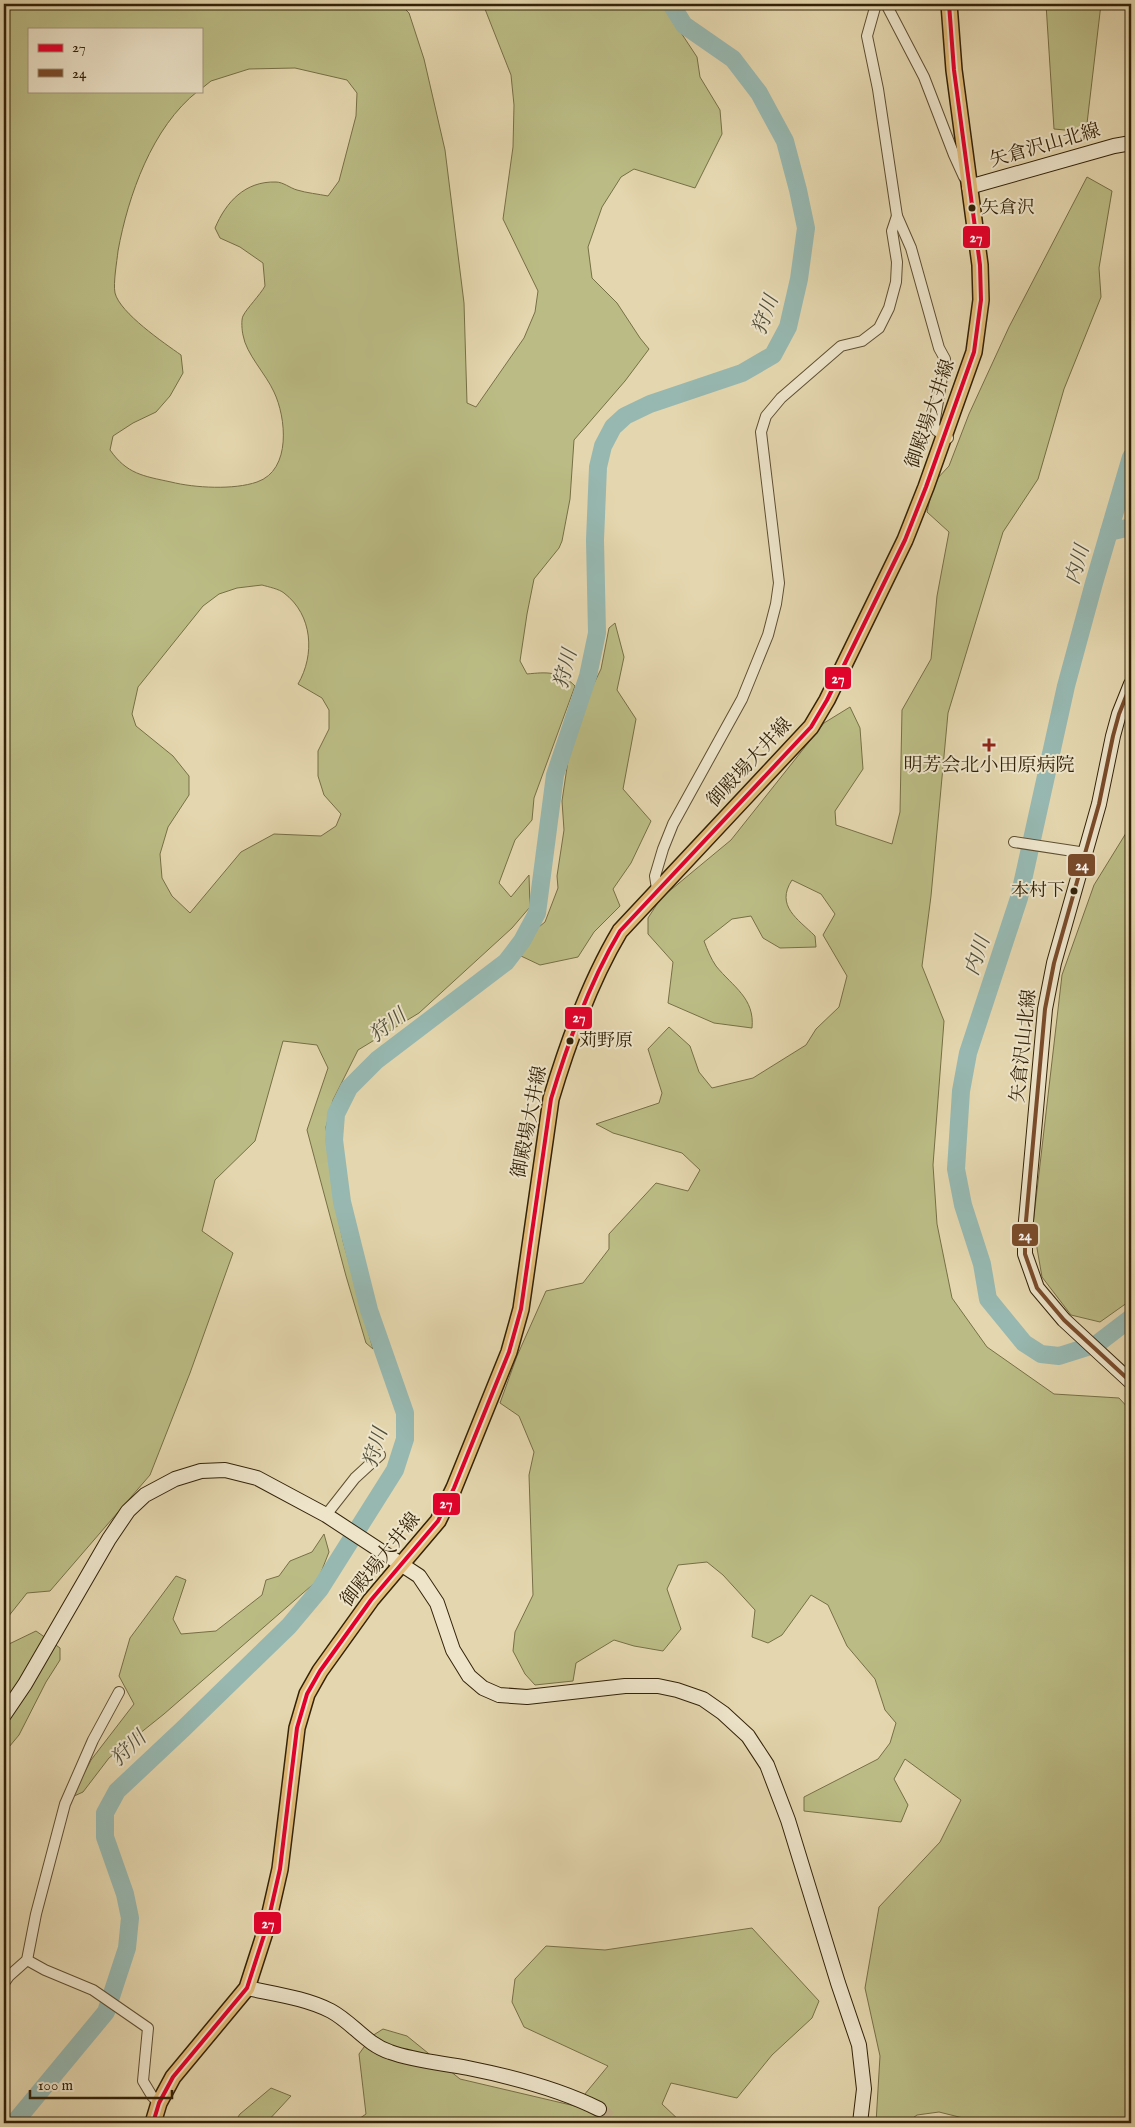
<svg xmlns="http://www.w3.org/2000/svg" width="1135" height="2127" font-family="'IM FELL English','Noto Serif JP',serif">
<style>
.green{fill:#bbbc85;stroke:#776f46;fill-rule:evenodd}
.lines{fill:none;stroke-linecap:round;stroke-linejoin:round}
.river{stroke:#97b8b1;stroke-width:18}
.secondary-tunnel{stroke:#c1b28d;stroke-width:14;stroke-dasharray:14 7;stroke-linecap:butt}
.street-casing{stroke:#5f4f32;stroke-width:12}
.secondary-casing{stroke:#332208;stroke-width:16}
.primary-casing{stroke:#332208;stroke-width:18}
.street{stroke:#ede4ca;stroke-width:10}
.secondary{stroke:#ede4ca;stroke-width:14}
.primary{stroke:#e2bb77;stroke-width:15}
.bus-1-casing{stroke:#ede4ca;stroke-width:8}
.bus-2-casing{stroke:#ede4ca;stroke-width:8}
.bus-1{stroke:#e4002b;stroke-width:4}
.bus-2{stroke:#7a4b2a;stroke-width:4}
.bus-dot{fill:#332208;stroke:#ede4ca;stroke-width:2}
.poi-dot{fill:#8f2418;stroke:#ede4ca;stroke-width:2}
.labels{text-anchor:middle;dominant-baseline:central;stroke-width:4;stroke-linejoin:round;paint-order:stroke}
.bus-label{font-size:18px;fill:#332208;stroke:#ede4ca;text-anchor:start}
.street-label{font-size:19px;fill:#332208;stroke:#ede4ca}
.poi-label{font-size:19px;fill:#332208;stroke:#ede4ca}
.water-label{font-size:20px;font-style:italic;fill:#514f3b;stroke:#ede4ca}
.line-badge{stroke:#ede4ca;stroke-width:2}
.badge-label{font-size:14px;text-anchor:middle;font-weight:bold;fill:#fff}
</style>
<rect width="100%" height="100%" fill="#e4d6ae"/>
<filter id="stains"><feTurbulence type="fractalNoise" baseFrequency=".004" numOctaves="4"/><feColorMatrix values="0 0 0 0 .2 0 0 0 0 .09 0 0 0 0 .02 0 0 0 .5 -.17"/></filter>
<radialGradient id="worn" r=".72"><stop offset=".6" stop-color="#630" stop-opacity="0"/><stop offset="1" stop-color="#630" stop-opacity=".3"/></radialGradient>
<g class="green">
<path d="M4 4H400L409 13 424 59 445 150 464 303 467 403 476 407 524 338 535 312 538 291 503 219 513 147 514 105 511 75 483 4H662L697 57 700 77 720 110 722 134 695 188 634 169 621 177 602 207 588 247 592 278 617 303 640 338 649 349 625 381 574 440 570 499 562 541 559 548 534 579 527 614 520 661 527 674C547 672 560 671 575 686L534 798 532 820 515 840 499 883 511 897 529 875 530 907 512 928 419 1013 358 1050 333 1100 326 1127 333 1192 343 1241 373 1349 366 1343 346 1276 307 1130 328 1068 317 1045 283 1041 255 1141 215 1180 202 1231 233 1253 190 1373 150 1475 50 1591 27 1593 4 1622ZM29 29H201V89L211 81 249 69 295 68 347 80 357 93 356 116 339 181 328 196C318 194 307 193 297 190 290 188 283 182 276 182 245 181 226 202 215 228L220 238 240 247 263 263 265 286C260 295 247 308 243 316 241 320 242 331 243 335 246 354 266 374 274 392 286 417 292 470 257 482 234 490 195 488 171 482 143 476 127 474 110 450L113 436 133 423 156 412 170 396 183 373 181 355C164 343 120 313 115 293 113 283 117 261 118 251 128 196 152 127 198 91H29ZM262 585C269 587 279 589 284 593 313 615 315 655 298 684L322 698 329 710V729L318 751V776L324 795 341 814 336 826 321 836 274 834 241 852 190 913 172 896 162 878 160 854 168 827 189 795V776L173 756 136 726 132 714 138 687 203 606 219 594 237 588Z"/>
<polygon points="1046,4 1101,4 1086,132 1054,129"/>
<path d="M1087 177 1112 191 1099 268 1101 297 1064 389 1038 479 1003 532 948 713 931 896 922 966 944 1021 933 1165 937 1224 952 1298 987 1347 1054 1394 1119 1398 1131 1411V2123H983L939 2112 917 2115 906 2123H876L880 2056 865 1988 879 1907 940 1842 961 1800 905 1759 894 1779 908 1805 901 1822 804 1811V1797L878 1759 890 1743 896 1723 885 1710 875 1679 847 1646 828 1605 811 1595 782 1635 768 1643 752 1637 755 1610 723 1575 707 1562 678 1565 667 1589 681 1629 663 1651 634 1646 614 1640 576 1663 573 1681 535 1685 525 1674 513 1651 515 1632 533 1595 529 1475 534 1452 519 1416 500 1403 517 1356 546 1291 583 1283 609 1249V1234L656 1183 688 1191 700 1170 682 1153 613 1133 596 1124 659 1103 662 1093 648 1049 669 1027 690 1046 699 1072 712 1088 753 1078 806 1045 816 1029 839 1007 847 976 823 935 835 914 821 894 792 880C775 906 798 919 815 936L816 947 780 948 763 938 751 916 732 919 704 941C707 949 711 959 716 966 733 987 755 998 752 1028L714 1023 668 1003 673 962 648 934V918L661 898 731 840 824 723 850 707 860 728 863 769 835 811 836 825 892 844 900 812 902 710 931 659 937 596 949 532 927 512 934 482 949 466 969 414 1009 327Z"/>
<polygon points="615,623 624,657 617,690 636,719 623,789 651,821 631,863 613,889 620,906 594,932 578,957 540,965 521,956 529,935 545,922 558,888 557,876 564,830 562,801 573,727 601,669 609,628"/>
<polygon points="1131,825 1131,1300 1100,1322 1071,1315 1042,1277 1033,1225 1062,975 1094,885"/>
<polygon points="324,1534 329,1552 318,1580 164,1714 109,1758 83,1792 72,1797 91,1760 134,1704 119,1676 130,1638 176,1576 186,1580 173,1619 181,1634 216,1631 262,1595 266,1580 279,1576 290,1561 312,1552"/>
<polygon points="36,1631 60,1648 60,1660 46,1682 19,1735 4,1753 4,1643 7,1645"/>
<polygon points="752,1928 819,2001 812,2018 772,2055 737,2098 671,2083 662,2104 682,2123 353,2123 366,2114 359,2054 372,2036 383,2029 407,2036 460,2079 575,2106 608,2066 524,2027 512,2002 515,1979 546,1946 605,1950"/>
<polygon points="271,2088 291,2096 266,2123 234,2123 240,2114"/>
</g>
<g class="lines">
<g class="river">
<polyline points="1131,457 1094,583 1066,686 1019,898 968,1053 961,1091 956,1169 963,1205 982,1264 988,1299 1024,1343 1041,1354 1059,1356 1097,1344 1131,1318"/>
<polyline points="1109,532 1131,527"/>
<polyline points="14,2123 106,2012 127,1948 130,1918 125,1894 105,1837 105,1813 117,1791 183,1729 289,1626 320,1589 395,1470 405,1439 405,1413 369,1310 342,1202 334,1140 336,1114 349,1088 377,1060 506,962 522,941 537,913 555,775 588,676 597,633 595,540 598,467 603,446 613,427 625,416 650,404 742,373 773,355 788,327 799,279 806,228 798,190 785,141 759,93 733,59 684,25 671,4"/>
</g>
<polyline class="secondary-tunnel" points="599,2109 616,2123"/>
<g class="street-casing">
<g id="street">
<polyline points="876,4 867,36 878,89 897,216 911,248 939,348 945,359 934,425 936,430 948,438"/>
<polyline points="886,4 924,77 954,155 964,177"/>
<polyline points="1014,842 1086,853"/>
<polyline points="657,889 655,876 663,849 673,824 742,699 768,635 776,604 779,583 761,432 766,416 781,398 841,346 862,341 879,328 889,308 896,282 897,262 892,231 897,216"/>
<polyline points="326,1515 355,1478 380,1455"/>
<polyline points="27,1960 45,1970 93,1990 148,2028 143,2081 152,2096 159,2103"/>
<polyline points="4,1983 9,1976 27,1960 36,1914 65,1804 93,1740 119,1692"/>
</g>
</g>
<g class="secondary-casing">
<g id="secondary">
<polyline points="969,187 1114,146 1131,143"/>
<polyline points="1131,684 1119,714 1113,736 1099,804 1054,963 1045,1009 1025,1232 1025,1254 1037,1288 1064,1320 1131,1382"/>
<polyline points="4,1715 25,1684 109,1539 128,1511 145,1495 175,1479 201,1471 225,1470 257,1478 326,1515 419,1576 437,1603 453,1650 469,1676 483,1688 499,1695 527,1697 625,1686 658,1686 677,1690 703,1699 723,1713 748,1736 767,1765 788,1820 838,1983 859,2045 864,2089 860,2123"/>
<path d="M247 1988C274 1994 306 1998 331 2011 353 2023 366 2044 390 2052 415 2061 443 2063 468 2068 513 2077 559 2089 599 2109"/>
</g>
</g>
<g class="primary-casing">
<path id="primary" d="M153 2123 159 2103 173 2077 247 1988 267 1926 280 1869 297 1728 307 1694 320 1671 371 1600 438 1521 454 1488 509 1352 521 1309 551 1099C568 1042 589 983 620 931L811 727 827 700 905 540 926 487 974 352 981 300 980 265 954 70 949 4"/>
</g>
<use href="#street" class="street"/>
<use href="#secondary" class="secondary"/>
<use href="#primary" class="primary"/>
<g class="bus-1-casing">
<path id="bus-1" d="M153 2123 159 2103 173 2077 247 1988 267 1926 280 1869 297 1728 307 1694 320 1671 371 1600 438 1521 454 1488 509 1352 521 1309 551 1099C568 1042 589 983 620 931L811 727 827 700 905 540 926 487 974 352 981 300 980 265 954 70 949 4"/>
</g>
<g class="bus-2-casing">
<polyline id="bus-2" points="1131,684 1119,714 1113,736 1099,804 1054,963 1045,1009 1025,1232 1025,1254 1037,1288 1064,1320 1131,1382"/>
</g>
<use href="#bus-1" class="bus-1"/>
<use href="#bus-2" class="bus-2"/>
</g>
<g class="bus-dot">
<circle cx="972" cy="208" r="4.5"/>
<circle cx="1074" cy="891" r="4.5"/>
<circle cx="570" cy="1041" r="4.5"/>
</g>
<path class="poi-dot" d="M986.5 737.5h5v5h5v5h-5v5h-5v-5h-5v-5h5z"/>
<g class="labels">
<g class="bus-label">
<text x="981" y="208">矢倉沢</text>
<text x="1065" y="891" text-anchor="end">本村下</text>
<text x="579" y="1041">苅野原</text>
</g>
<g class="street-label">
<text transform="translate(1045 146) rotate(-16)">矢倉沢山北線</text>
<text transform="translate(931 414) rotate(-71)">御殿場大井線</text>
<text transform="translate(750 763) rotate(-47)">御殿場大井線</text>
<text transform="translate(1024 1046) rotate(-84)">矢倉沢山北線</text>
<text transform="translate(530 1122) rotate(-79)">御殿場大井線</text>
<text transform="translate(381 1560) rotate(-51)">御殿場大井線</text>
</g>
<g class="poi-label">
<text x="989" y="766">明芳会北小田原病院</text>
</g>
<g class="water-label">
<text transform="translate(766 315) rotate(-70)">狩川</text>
<text transform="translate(1078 565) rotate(-74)">内川</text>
<text transform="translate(566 669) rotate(-75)">狩川</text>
<text transform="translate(978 956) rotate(-72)">内川</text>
<text transform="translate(388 1026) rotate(-38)">狩川</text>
<text transform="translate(376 1448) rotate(-73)">狩川</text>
<text transform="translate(129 1749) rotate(-44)">狩川</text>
</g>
</g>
<g class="line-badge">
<rect x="962" y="225" width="29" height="24" rx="5" fill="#e4002b"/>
<rect x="824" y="666" width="28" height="24" rx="5" fill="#e4002b"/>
<rect x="1067" y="853" width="29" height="24" rx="5" fill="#7a4b2a"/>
<rect x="564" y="1006" width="29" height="24" rx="5" fill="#e4002b"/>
<rect x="1011" y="1223" width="28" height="24" rx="5" fill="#7a4b2a"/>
<rect x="432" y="1492" width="29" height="24" rx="5" fill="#e4002b"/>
<rect x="253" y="1911" width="29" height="24" rx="5" fill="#e4002b"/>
</g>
<g class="badge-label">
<text x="976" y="242">27</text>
<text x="838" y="683">27</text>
<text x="1082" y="870">24</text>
<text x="579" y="1022">27</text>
<text x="1025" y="1240">24</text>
<text x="446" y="1508">27</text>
<text x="268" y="1928">27</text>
</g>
<rect width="1135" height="2127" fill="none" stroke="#e4d6ae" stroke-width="20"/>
<rect x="5" y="5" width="1125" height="2117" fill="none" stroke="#332208" stroke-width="2.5"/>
<rect x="10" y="10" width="1115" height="2107" fill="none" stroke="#332208"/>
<rect x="28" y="28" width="175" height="65" fill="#ede4ca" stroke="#a3967c"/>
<rect x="38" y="44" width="25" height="8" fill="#e4002b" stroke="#a3967c"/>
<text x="72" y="52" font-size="15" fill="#332208">27</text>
<rect x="38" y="69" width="25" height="8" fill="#7a4b2a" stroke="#a3967c"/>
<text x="72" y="78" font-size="15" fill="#332208">24</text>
<path d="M30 2090v8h142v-8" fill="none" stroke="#332208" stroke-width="2.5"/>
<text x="38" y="2090" font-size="15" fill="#332208" stroke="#ede4ca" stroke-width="4" paint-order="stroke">100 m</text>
<rect width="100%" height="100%" filter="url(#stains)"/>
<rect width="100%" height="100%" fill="url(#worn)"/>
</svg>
